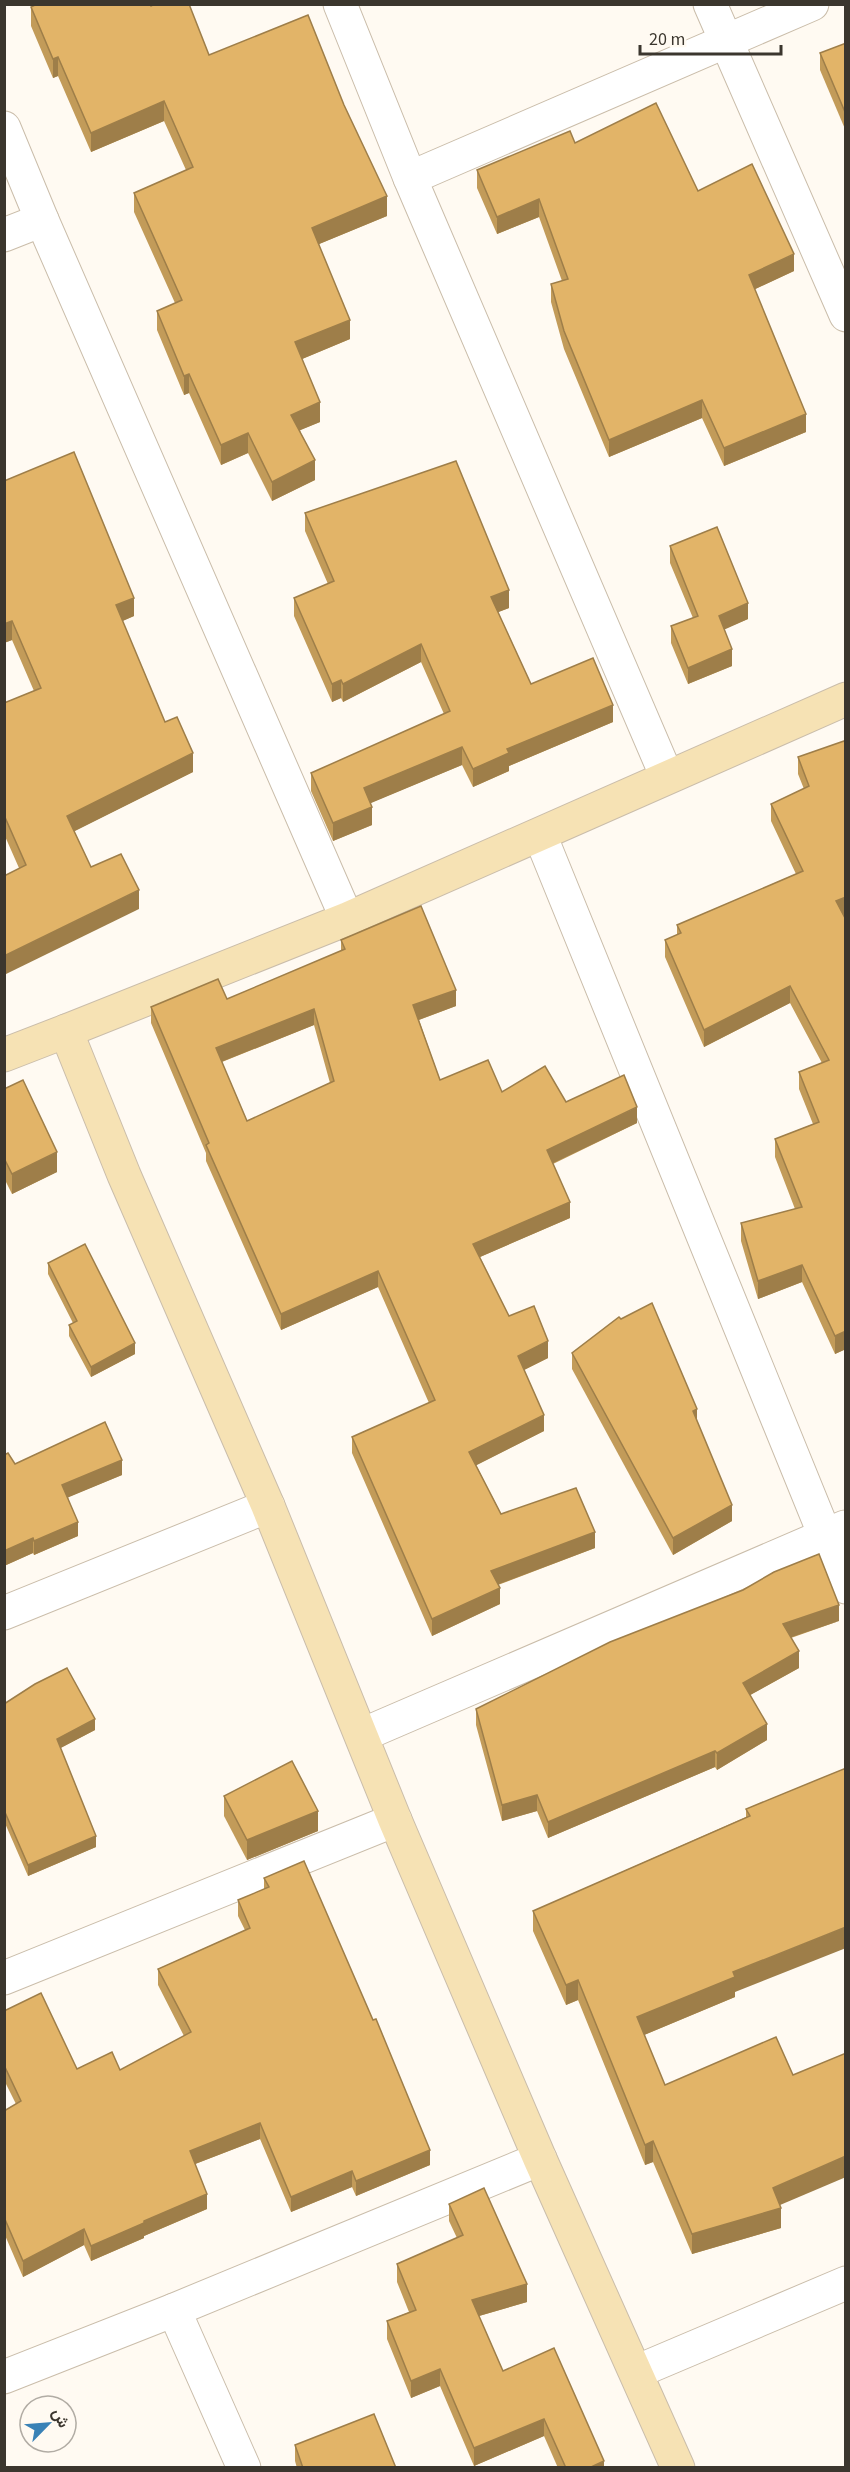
<svg xmlns="http://www.w3.org/2000/svg" width="850" height="2472" font-family="'Source Sans 3',Vazirmatn,sans-serif">
<style>
.lines{fill:none;stroke-linecap:round;stroke-linejoin:round}
.street-casing{stroke:#cabdaa;stroke-width:35}
.secondary-casing{stroke:#cabdaa;stroke-width:35}
.street{stroke:#fff;stroke-width:33}
.secondary{stroke:#f6e2b4;stroke-width:33}
.wall{fill:#c29b59;fill-rule:evenodd}
.shaded-wall{fill:#9e7e49}
.building{fill:#e2b468;stroke:#9e7e49;stroke-width:1.5;fill-rule:evenodd}
</style>
<rect width="100%" height="100%" fill="#fffaf2"/>
<g class="lines">
<g class="street-casing">
<g id="street">
<polyline points="340,4 410,178 667,777"/>
<polyline points="710,4 846,315"/>
<polyline points="4,128 42,220 347,919"/>
<polyline points="410,178 812,4"/>
<polyline points="4,235 42,220"/>
<polyline points="540,835 846,1587"/>
<polyline points="4,1613 268,1506"/>
<polyline points="362,1735 845,1527"/>
<polyline points="4,1978 395,1820"/>
<polyline points="174,2310 244,2468"/>
<polyline points="636,2372 846,2283"/>
<polyline points="4,2377 174,2310 540,2159"/>
</g>
</g>
<g class="secondary-casing">
<g id="secondary">
<polyline points="66,1031 347,919 846,699"/>
<polyline points="4,1055 66,1031 124,1175 268,1506 395,1820 540,2159 678,2468"/>
</g>
</g>
<use href="#street" class="street"/>
<use href="#secondary" class="secondary"/>
</g>
<g class="wall">
<polygon points="151,6 209,55 387,216 319,244 350,339 302,359 320,422 300,430 315,480 272,501 248,453 221,465 189,393 184,395 157,330 157,311 175,303 134,212 134,193 186,170 164,121 91,152 58,76 53,78 31,26 31,7"/>
<polygon points="846,43 845,129 820,70 820,53"/>
<polygon points="575,143 698,191 794,271 755,289 806,432 724,466 702,418 609,457 564,349 551,302 551,284 562,281 539,217 497,234 477,188 477,170"/>
<polygon points="4,481 134,616 122,621 165,722 193,772 74,831 91,867 139,909 19,868 4,834 4,703 34,691 12,640 4,643"/>
<polygon points="305,513 509,608 498,612 531,684 613,722 509,766 509,771 473,787 462,765 370,803 372,825 333,841 311,791 311,773 444,714 421,662 343,702 341,698 332,702 294,616 294,598 328,584 305,531"/>
<polygon points="670,546 748,619 724,629 732,666 688,684 671,643 671,626 693,618 670,563"/>
<polygon points="844,741 843,916 846,920 846,1349 835,1354 802,1282 758,1299 741,1241 741,1223 795,1209 775,1157 775,1139 813,1124 799,1089 799,1072 822,1063 790,1003 704,1047 665,957 665,940 677,935 677,925 796,874 771,821 771,804 804,789 798,774 798,757"/>
<path d="M341 940 456 1006 419 1020 440 1080 502 1092 566 1102 637 1123 553 1164 570 1218 480 1257 509 1316 548 1358 524 1370 544 1431 476 1465 501 1514 595 1548 498 1585 500 1604 432 1636 352 1453V1437L429 1403 378 1287 281 1330 206 1161V1153L151 1023V1007L227 999 341 951ZM314 1025 330 1083 247 1121 222 1062Z"/>
<polygon points="4,1089 57,1172 12,1194 4,1178"/>
<polygon points="48,1263 135,1354 91,1377 69,1336 69,1325 73,1323 48,1274"/>
<polygon points="572,1353 697,1422 732,1521 673,1555 572,1369"/>
<polygon points="4,1455 15,1464 122,1475 68,1497 78,1536 34,1555 33,1553 4,1566"/>
<polygon points="839,1621 791,1638 799,1668 750,1695 767,1740 717,1770 715,1767 548,1838 537,1811 502,1821 476,1725 476,1709"/>
<polygon points="4,1704 95,1730 60,1748 96,1847 28,1876 4,1821"/>
<polygon points="846,1768 735,1992 735,1997 644,2035 665,2085 780,2205 781,2228 692,2254 653,2162 645,2165 578,2000 566,2005 533,1931 533,1911 746,1817 746,1809"/>
<polygon points="224,1796 318,1831 247,1860 224,1816"/>
<polygon points="264,1878 430,2165 356,2196 352,2187 291,2212 260,2139 195,2164 207,2209 144,2236 144,2238 91,2261 84,2245 23,2277 4,2233 4,2111 16,2104 4,2080 4,2011 77,2069 120,2070 184,2036 158,1985 158,1969 245,1930 238,1916 238,1900 264,1889"/>
<polygon points="449,2204 527,2302 479,2316 503,2371 604,2468 558,2468 544,2436 474,2466 440,2386 411,2398 387,2339 387,2321 409,2312 397,2282 397,2264 457,2238 449,2221"/>
<polygon points="295,2445 396,2468 297,2468 295,2461"/>
</g>
<g class="shaded-wall">
<polygon points="58,57 58,76 53,78 53,59"/>
<polygon points="164,101 164,121 91,152 91,133"/>
<polygon points="845,112 846,112 846,128 845,129"/>
<polygon points="387,196 387,216 312,247 312,228"/>
<polygon points="539,199 539,217 497,234 497,217"/>
<polygon points="794,254 794,271 749,292 749,275"/>
<polygon points="350,320 350,339 295,362 295,342"/>
<polygon points="189,374 189,393 184,395 184,376"/>
<polygon points="702,400 702,418 609,457 609,440"/>
<polygon points="320,402 320,422 291,434 291,415"/>
<polygon points="806,414 806,432 724,466 724,448"/>
<polygon points="248,433 248,453 221,465 221,445"/>
<polygon points="315,460 315,480 272,501 272,482"/>
<polygon points="509,590 509,608 491,615 491,597"/>
<polygon points="134,598 134,616 116,624 116,605"/>
<polygon points="748,603 748,619 719,632 719,616"/>
<polygon points="12,621 12,640 4,643 4,624"/>
<polygon points="421,644 421,662 343,702 343,684"/>
<polygon points="732,649 732,666 688,684 688,668"/>
<polygon points="341,680 341,698 332,702 332,684"/>
<polygon points="613,705 613,722 509,766 509,771 473,787 473,769 507,749"/>
<polygon points="462,747 462,765 364,806 364,788"/>
<polygon points="193,753 193,772 67,835 67,816"/>
<polygon points="372,807 372,825 333,841 333,823"/>
<polygon points="139,890 139,909 4,975 4,956"/>
<polygon points="846,897 846,915 836,919 836,901"/>
<polygon points="790,986 790,1003 704,1047 704,1030"/>
<polygon points="456,990 456,1006 413,1022 413,1005"/>
<polygon points="314,1009 314,1025 216,1064 216,1048"/>
<polygon points="637,1107 637,1123 547,1166 547,1150"/>
<polygon points="57,1152 57,1172 12,1194 12,1174"/>
<polygon points="570,1202 570,1218 473,1260 473,1244"/>
<polygon points="802,1265 802,1282 758,1299 758,1281"/>
<polygon points="378,1271 378,1287 281,1330 281,1314"/>
<polygon points="846,1331 846,1349 835,1354 835,1336"/>
<polygon points="548,1341 548,1358 518,1373 518,1356"/>
<polygon points="135,1343 135,1354 91,1377 91,1367"/>
<polygon points="697,1409 697,1425 693,1411"/>
<polygon points="544,1415 544,1431 469,1469 469,1452"/>
<polygon points="122,1460 122,1475 62,1500 62,1485"/>
<polygon points="732,1505 732,1521 673,1555 673,1538"/>
<polygon points="78,1522 78,1536 34,1555 34,1541"/>
<polygon points="595,1532 595,1548 491,1587 491,1571"/>
<polygon points="33,1538 33,1553 4,1566 4,1551"/>
<polygon points="500,1588 500,1604 432,1636 432,1619"/>
<polygon points="839,1605 839,1621 783,1640 783,1624"/>
<polygon points="799,1651 799,1668 743,1699 743,1683"/>
<polygon points="95,1719 95,1730 57,1750 57,1739"/>
<polygon points="767,1724 767,1740 717,1770 717,1753"/>
<polygon points="715,1751 715,1767 548,1838 548,1822"/>
<polygon points="537,1795 537,1811 502,1821 502,1805"/>
<polygon points="318,1811 318,1831 247,1860 247,1840"/>
<polygon points="96,1836 96,1847 28,1876 28,1865"/>
<polygon points="846,1927 846,1948 735,1992 735,1997 637,2038 637,2017 733,1972"/>
<polygon points="578,1980 578,2000 566,2005 566,1985"/>
<polygon points="260,2123 260,2139 190,2166 190,2151"/>
<polygon points="653,2141 653,2162 645,2165 645,2145"/>
<polygon points="430,2150 430,2165 356,2196 356,2181"/>
<polygon points="846,2156 846,2177 773,2208 773,2188"/>
<polygon points="352,2171 352,2187 291,2212 291,2197"/>
<polygon points="207,2194 207,2209 144,2236 144,2238 91,2261 91,2246 144,2221"/>
<polygon points="781,2208 781,2228 692,2254 692,2234"/>
<polygon points="84,2229 84,2245 23,2277 23,2261"/>
<polygon points="527,2284 527,2302 472,2318 472,2300"/>
<polygon points="440,2369 440,2386 411,2398 411,2381"/>
<polygon points="544,2419 544,2436 474,2466 474,2448"/>
<polygon points="604,2461 604,2468 589,2468"/>
</g>
<g class="building">
<polygon points="37,4 150,4 151,6 155,4 189,4 209,55 308,15 344,105 387,196 312,228 350,320 295,342 320,402 291,415 315,460 272,482 248,433 221,445 189,374 184,376 157,311 182,300 134,193 193,167 164,101 91,133 58,57 53,59 31,7"/>
<polygon points="846,43 846,112 845,112 820,53"/>
<polygon points="656,103 698,191 752,164 794,254 749,275 806,414 724,448 702,400 609,440 564,331 551,284 568,279 539,199 497,217 477,170 570,131 575,143"/>
<polygon points="74,452 134,598 116,605 165,722 177,717 193,753 67,816 91,867 121,854 139,890 4,956 4,876 26,865 4,815 4,703 41,688 12,621 4,624 4,481"/>
<polygon points="456,461 509,590 491,597 531,684 593,658 613,705 507,749 509,753 473,769 462,747 364,788 372,807 333,823 311,773 450,711 421,644 343,684 341,680 332,684 294,598 334,581 305,513"/>
<polygon points="717,527 748,603 719,616 732,649 688,668 671,626 698,616 670,546"/>
<polygon points="844,741 846,745 846,897 836,901 846,920 846,1331 835,1336 802,1265 758,1281 741,1223 802,1207 775,1139 819,1122 799,1072 829,1060 790,986 704,1030 665,940 681,933 677,925 803,871 771,804 809,786 798,757"/>
<path d="M421 906 456 990 413 1005 440 1080 488 1060 502 1092 545 1066 566 1102 624 1075 637 1107 547 1150 570 1202 473 1244 509 1316 534 1306 548 1341 518 1356 544 1415 469 1452 501 1514 576 1488 595 1532 491 1571 500 1588 432 1619 352 1437 435 1400 378 1271 281 1314 206 1145 209 1143 151 1007 218 979 227 999 345 949 341 940ZM314 1009 334 1081 247 1121 216 1048Z"/>
<polygon points="23,1080 57,1152 12,1174 4,1158 4,1089"/>
<polygon points="85,1244 135,1343 91,1367 69,1325 77,1321 48,1263"/>
<polygon points="652,1303 697,1409 693,1411 732,1505 673,1538 572,1353 619,1317 621,1319"/>
<polygon points="105,1422 122,1460 62,1485 78,1522 34,1541 33,1538 4,1551 4,1455 8,1453 15,1464"/>
<polygon points="819,1554 839,1605 783,1624 799,1651 743,1683 767,1724 717,1753 715,1751 548,1822 537,1795 502,1805 476,1709 610,1642 743,1590 774,1572"/>
<polygon points="67,1668 95,1719 57,1739 96,1836 28,1865 4,1810 4,1704 35,1684"/>
<polygon points="292,1761 318,1811 247,1840 224,1796"/>
<polygon points="846,1768 846,1927 733,1972 735,1977 637,2017 665,2085 776,2037 793,2075 846,2053 846,2156 773,2188 781,2208 692,2234 653,2141 645,2145 578,1980 566,1985 533,1911 750,1816 746,1809"/>
<polygon points="304,1861 373,2020 376,2019 430,2150 356,2181 352,2171 291,2197 260,2123 190,2151 207,2194 144,2221 144,2223 91,2246 84,2229 23,2261 4,2217 4,2111 21,2101 4,2065 4,2011 41,1993 77,2069 112,2052 120,2070 191,2032 158,1969 250,1928 238,1900 269,1887 264,1878"/>
<polygon points="484,2188 527,2284 472,2300 503,2371 554,2348 604,2461 589,2468 566,2468 544,2419 474,2448 440,2369 411,2381 387,2321 416,2310 397,2264 463,2235 449,2204"/>
<polygon points="374,2414 396,2468 303,2468 295,2445"/>
</g>
<rect width="850" height="2472" fill="none" stroke="#3b362e" stroke-width="12"/>
<g transform="translate(48 2424) rotate(65)"><circle r="28" fill="#fffaf2" stroke="#b1aca4" stroke-width="1.5"/>
<path d="M0-4.5L10 22L0 15L-10 22Z" fill="#3a82b6"/>
<text y="-9" font-size="16" font-weight="bold" text-anchor="middle" fill="#3b362e">ش</text>
</g>
<path d="M640 45v9h141v-9" fill="none" stroke="#3b362e" stroke-width="3"/>
<text x="649" y="45" font-size="18" fill="#3b362e" stroke="#fffaf2" stroke-width="4.5" paint-order="stroke">20 m</text>
</svg>
